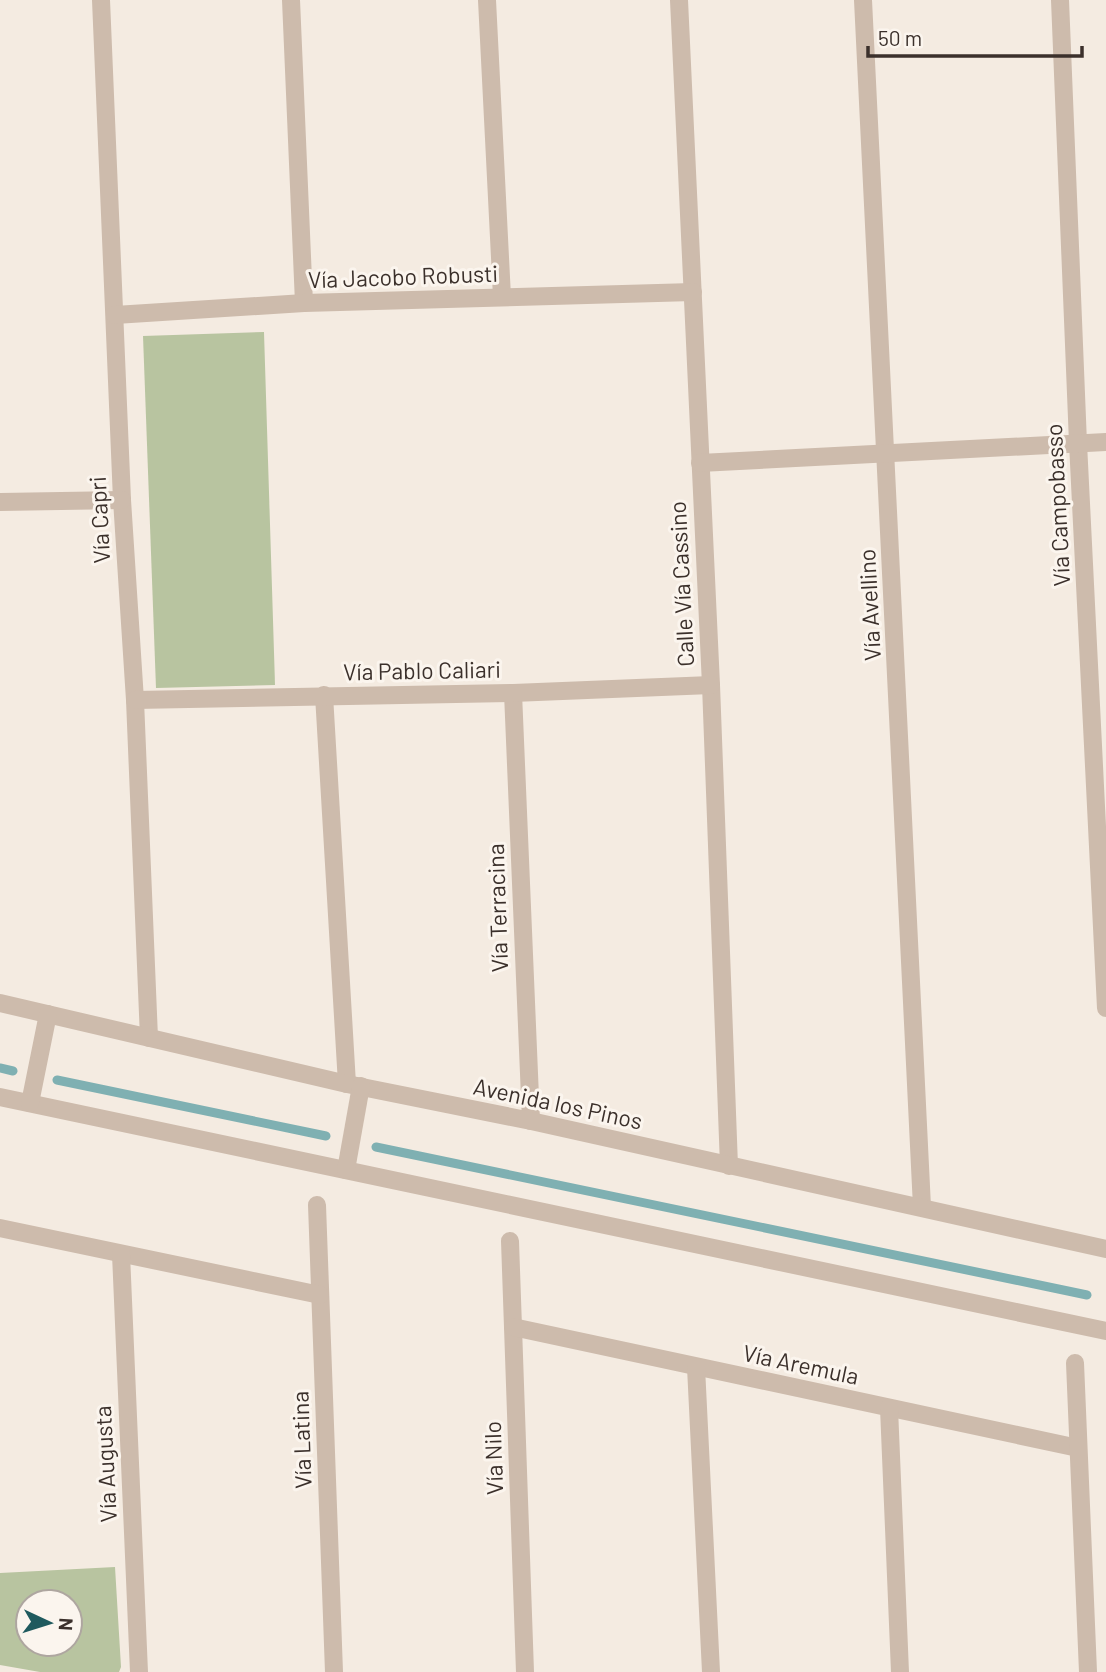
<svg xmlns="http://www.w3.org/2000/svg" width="1106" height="1672" font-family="Barlow,sans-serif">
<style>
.green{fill:#b8c4a0;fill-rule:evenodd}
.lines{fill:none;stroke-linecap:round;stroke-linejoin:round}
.stream{stroke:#7fb0b2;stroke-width:9}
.minor{stroke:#cdbbac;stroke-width:18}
.labels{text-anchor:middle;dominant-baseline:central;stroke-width:6;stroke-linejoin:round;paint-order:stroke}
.street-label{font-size:23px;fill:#3b302b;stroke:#fbf5ee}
</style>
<rect width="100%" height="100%" fill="#f4ebe1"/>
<g class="green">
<polygon points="264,332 275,685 156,688 143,336"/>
<path d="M115 1567 121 1667 119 1672H40L0 1665V1573ZM70 1602V1644H28V1602Z"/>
</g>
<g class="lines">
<g class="stream">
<polyline points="0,1068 13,1071"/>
<polyline points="57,1080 326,1136"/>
<polyline points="376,1147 1087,1295"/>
</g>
<g class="minor">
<polyline points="101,0 122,500 135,700 149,1038"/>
<polyline points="291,0 304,303"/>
<polyline points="487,0 502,297"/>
<polyline points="679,0 711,685 729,1166"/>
<polyline points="863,0 922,1207"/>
<polyline points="1060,0 1078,443 1106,1008"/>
<polyline points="115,315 304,303 693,292"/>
<polyline points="700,463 1106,442"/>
<polyline points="0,502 122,500"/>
<polyline points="513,693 531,1121"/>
<polyline points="324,695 347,1084"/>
<polyline points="135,700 513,693 711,685"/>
<polyline points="0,1003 347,1084 531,1121 1106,1249"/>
<polyline points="0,1097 1106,1331"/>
<polyline points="30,1103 48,1014"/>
<polyline points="346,1170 361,1086"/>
<polyline points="317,1205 334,1672"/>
<polyline points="0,1228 320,1295"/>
<polyline points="510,1241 525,1672"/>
<polyline points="121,1254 139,1672"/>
<polyline points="513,1327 1078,1448"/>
<polyline points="1075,1363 1088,1672"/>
<polyline points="696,1367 711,1672"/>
<polyline points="889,1408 900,1672"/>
</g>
</g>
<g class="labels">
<g class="street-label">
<text transform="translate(403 276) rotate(-2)">Vía Jacobo Robusti</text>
<text transform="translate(1057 505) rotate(-93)">Vía Campobasso</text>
<text transform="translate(99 520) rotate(-93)">Vía Capri</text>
<text transform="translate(681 584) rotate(-93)">Calle Vía Cassino</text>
<text transform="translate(869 605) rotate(-93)">Vía Avellino</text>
<text transform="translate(422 670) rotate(-1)">Vía Pablo Caliari</text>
<text transform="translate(497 908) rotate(-92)">Vía Terracina</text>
<text transform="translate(558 1103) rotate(12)">Avenida los Pinos</text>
<text transform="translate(801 1364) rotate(12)">Vía Aremula</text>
<text transform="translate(301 1440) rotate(-92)">Vía Latina</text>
<text transform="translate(493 1458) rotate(-92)">Vía Nilo</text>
<text transform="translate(105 1464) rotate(-93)">Vía Augusta</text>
</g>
</g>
<g transform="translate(49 1623) rotate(94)"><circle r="33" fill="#fbf5ee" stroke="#aea6a0" stroke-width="2"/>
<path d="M0-5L12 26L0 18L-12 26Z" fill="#1f5a5e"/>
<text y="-10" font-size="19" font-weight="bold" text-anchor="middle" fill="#3b302b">N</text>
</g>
<path d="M868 46v10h214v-10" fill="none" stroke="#3b302b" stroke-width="3.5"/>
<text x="878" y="46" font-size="21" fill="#3b302b" stroke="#fbf5ee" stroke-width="5" paint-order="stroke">50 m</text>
</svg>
